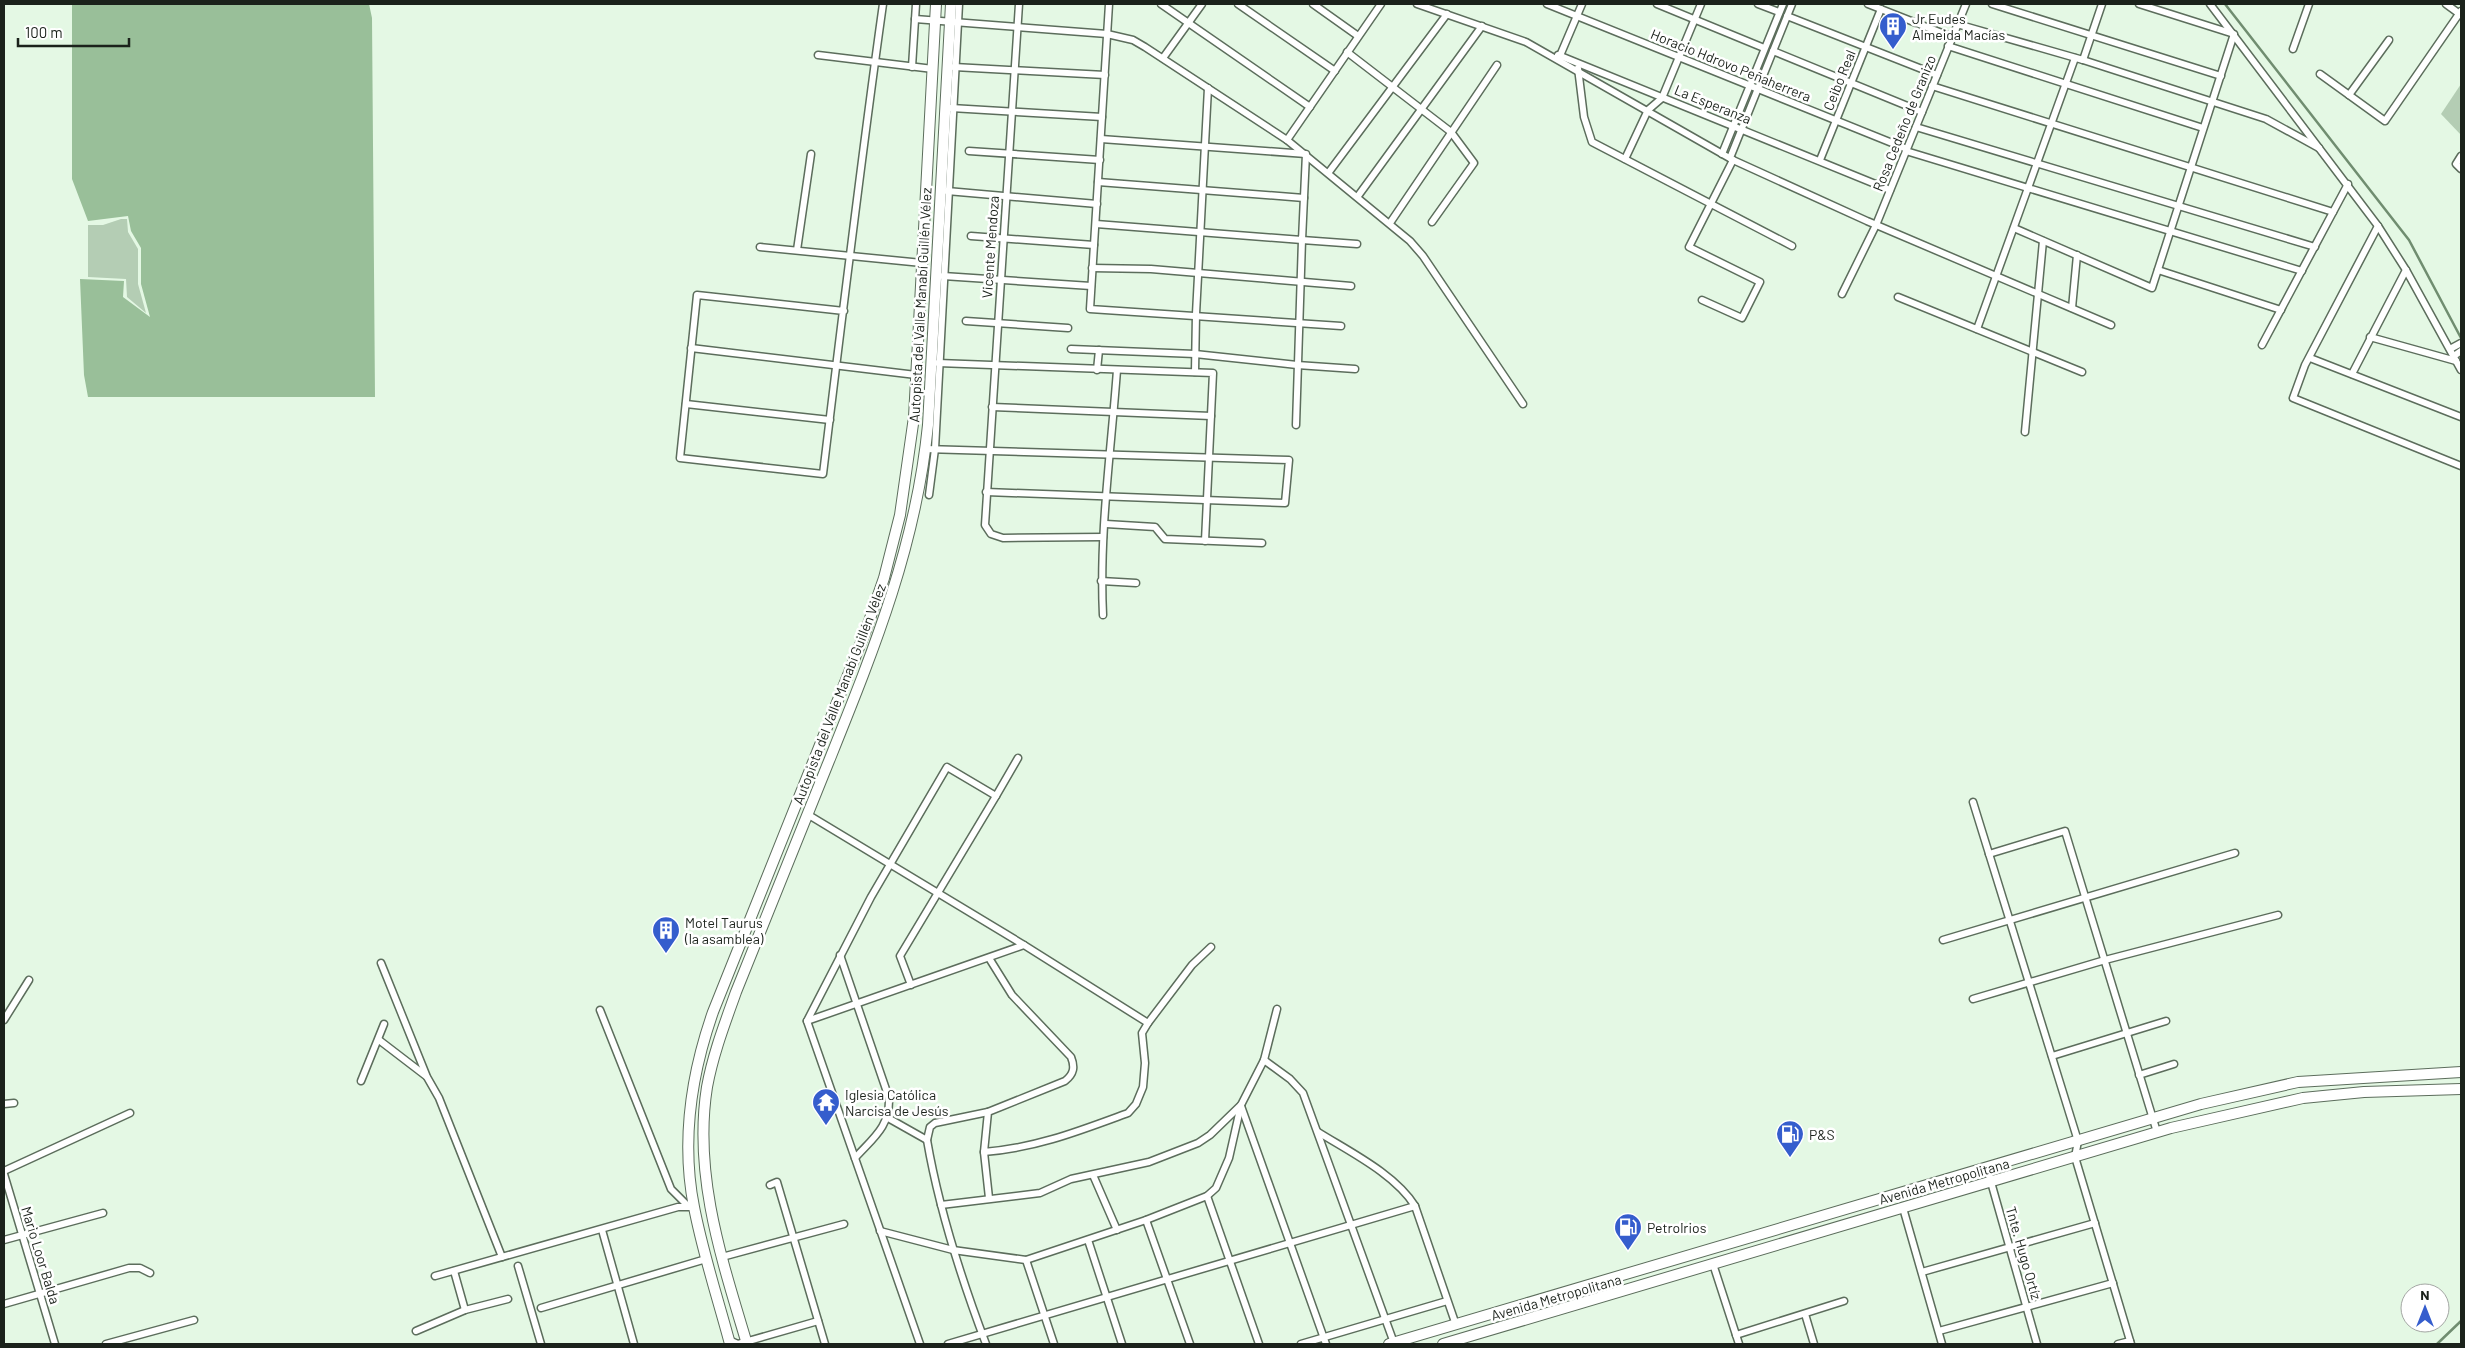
<svg xmlns="http://www.w3.org/2000/svg" width="2465" height="1348" font-family="Barlow,sans-serif">
<style>
.green{fill:#b4cdb4}
.forest{fill:#99bf99}
.lines{fill:none;stroke-linecap:round;stroke-linejoin:round}
.stream{stroke:#708d70;stroke-width:2.5}
.minor-casing{stroke:#5c6d5c;stroke-width:9}
.primary-casing{stroke:#5c6d5c;stroke-width:12}
.trunk-casing{stroke:#5c6d5c;stroke-width:12}
.minor{stroke:#fff;stroke-width:6}
.primary{stroke:#fff;stroke-width:10}
.trunk{stroke:#fff;stroke-width:10}
.labels{text-anchor:middle;dominant-baseline:central;stroke-width:5;stroke-linejoin:round;paint-order:stroke}
.poi-label{font-size:14px;fill:#1b221b;stroke:#fff;text-anchor:start}
.street-label{font-size:14px;fill:#1b221b;stroke:#fff}
</style>
<rect width="100%" height="100%" fill="#e4f8e4"/>
<g class="green">
<polygon points="1785,4 1790,4 1756,84 1754,82"/>
<polygon points="2461,84 2461,135 2441,114"/>
<polygon points="121,219 127,219 128,232 138,249 138,284 146,313 127,297 126,279 88,277 88,225 103,225"/>
</g>
<polygon class="forest" points="72,4 369,4 372,18 375,397 88,397 84,375 80,279 124,281 123,297 150,317 141,284 141,248 131,231 128,216 88,221 72,179"/>
<g class="lines">
<g class="stream">
<polyline points="2225,4 2409,240 2461,338"/>
<polyline points="2437,1344 2461,1321"/>
</g>
<g class="minor-casing">
<g id="minor">
<polyline points="1019,4 985,525 991,534 1003,538 1103,537"/>
<polyline points="1109,4 1090,309 1341,326"/>
<polyline points="1161,4 1310,107"/>
<polyline points="1238,4 1335,71"/>
<polyline points="1313,4 1358,36"/>
<polyline points="1417,4 1526,42 1733,160 1867,221 2111,325"/>
<polyline points="1547,4 1907,149 1906,151 2302,271"/>
<polyline points="1657,4 1764,48"/>
<polyline points="1758,4 1779,12"/>
<polyline points="1868,4 1952,37"/>
<polyline points="1992,4 2221,76"/>
<polyline points="2210,4 2378,226 2406,270 2461,370"/>
<polyline points="2446,4 2461,15"/>
<polyline points="1787,16 1937,75"/>
<polyline points="915,19 1107,34 1133,40 1145,47 1287,140 1410,241 1423,256 1523,404"/>
<polyline points="1957,24 2083,60 2266,119 2319,148"/>
<polyline points="1948,46 2203,128"/>
<polyline points="2293,49 2309,4"/>
<polyline points="1773,51 1922,112"/>
<polyline points="1347,52 1451,132 1474,163 1432,222"/>
<polyline points="818,55 933,69"/>
<polyline points="1558,55 1890,190"/>
<polyline points="1163,58 1202,4"/>
<polyline points="1559,58 1582,4"/>
<polyline points="2083,60 2102,4"/>
<polyline points="912,67 916,4"/>
<polyline points="954,67 1105,75"/>
<polyline points="1578,68 1584,117 1592,142 1792,246"/>
<polyline points="2320,74 2385,121 2461,11"/>
<polyline points="1932,86 2333,212"/>
<polyline points="2349,95 2389,40"/>
<polyline points="951,108 1102,117"/>
<polyline points="1916,127 2315,247"/>
<polyline points="1287,140 1381,4"/>
<polyline points="969,151 1100,160"/>
<polyline points="1722,154 1783,4"/>
<polyline points="2461,156 2456,164 2461,169"/>
<polyline points="1730,158 1792,4"/>
<polyline points="1625,159 1648,110 1662,98 1701,4"/>
<polyline points="1820,160 1881,9"/>
<polyline points="1329,172 1447,14"/>
<polyline points="1098,182 1304,198"/>
<polyline points="947,191 1097,204"/>
<polyline points="1358,196 1482,26"/>
<polyline points="1390,223 1497,65"/>
<polyline points="1096,224 1302,240 1306,154 1101,139"/>
<polyline points="2378,226 2305,365 2293,398 2461,466"/>
<polyline points="2014,228 2152,288 2234,34 2139,4"/>
<polyline points="971,236 1094,245"/>
<polyline points="760,247 922,263"/>
<polyline points="797,250 811,154"/>
<polyline points="1092,268 1151,269 1351,286"/>
<polyline points="2158,270 2281,310"/>
<polyline points="943,276 1091,286"/>
<polyline points="1842,294 1876,225 1966,4"/>
<polyline points="1898,297 2082,372"/>
<polyline points="1702,300 1742,318 1760,282 1689,247 1733,160"/>
<polyline points="2072,308 2077,255"/>
<path d="M844 311 697 295 680 458 823 474C842 317 861 160 883 4"/>
<polyline points="966,321 1068,328"/>
<polyline points="1977,329 2075,58"/>
<polyline points="2370,337 2456,361"/>
<polyline points="2262,345 2348,184"/>
<polyline points="691,348 916,375"/>
<polyline points="1071,349 1195,354 1297,365 1355,369"/>
<polyline points="2450,349 2461,343"/>
<polyline points="2454,356 2461,351"/>
<polyline points="2310,358 2461,417"/>
<polyline points="938,363 1213,373 1205,541"/>
<polyline points="1097,370 1099,350"/>
<polyline points="1195,372 1196,314 1208,88"/>
<polyline points="2352,374 2406,270"/>
<polyline points="686,404 830,420"/>
<polyline points="992,407 1211,416"/>
<polyline points="1296,425 1302,240 1357,244"/>
<polyline points="2025,432 2043,241"/>
<polyline points="925,449 1289,460 1285,503 986,492"/>
<polyline points="929,495 935,449 959,4"/>
<polyline points="1106,524 1155,527 1165,539 1262,543"/>
<polyline points="1101,581 1136,583"/>
<path d="M1103 615C1099 534 1111 452 1117 370"/>
<polyline points="996,796 1018,758"/>
<polyline points="1973,802 2078,1141 2075,1157 2131,1344"/>
<polyline points="1989,854 2065,831 2157,1132"/>
<polyline points="1943,940 2235,853"/>
<polyline points="1024,945 1148,1023 1192,965 1211,947"/>
<path d="M840 955 889 1098C890 1127 873 1138 855 1158"/>
<path d="M989 958 1012 995 1071 1057C1075 1067 1074 1074 1065 1081L988 1112 984 1152C1036 1148 1079 1131 1128 1113L1136 1104 1143 1087 1145 1063 1142 1033 1148 1023"/>
<polyline points="381,963 427,1077 439,1098 502,1257"/>
<polyline points="911,985 900,956 996,796 947,767 871,897 807,1021 920,1344"/>
<polyline points="1973,999 2105,960 2278,915"/>
<polyline points="600,1010 671,1189 687,1205"/>
<polyline points="4,1020 29,980"/>
<polyline points="807,1021 1024,945 807,814"/>
<polyline points="379,1040 426,1076"/>
<polyline points="2052,1056 2166,1021"/>
<polyline points="1264,1060 1290,1079 1303,1093 1394,1343"/>
<polyline points="2139,1075 2174,1064"/>
<polyline points="361,1081 384,1024"/>
<polyline points="4,1104 14,1103"/>
<polyline points="1241,1106 1326,1344"/>
<polyline points="888,1118 927,1140 930,1127 935,1123 988,1112"/>
<path d="M1318 1132C1350 1152 1395 1174 1415 1206L1456 1325"/>
<path d="M927 1140C939 1210 961 1278 986 1344"/>
<polyline points="984,1152 989,1198"/>
<polyline points="1987,1168 2037,1344"/>
<polyline points="4,1171 130,1113"/>
<polyline points="4,1174 55,1344"/>
<polyline points="1093,1175 1117,1230"/>
<polyline points="770,1185 777,1182 825,1344"/>
<polyline points="1207,1196 1259,1344"/>
<polyline points="941,1205 1040,1193 1071,1179 1149,1162 1198,1143 1210,1135 1241,1105 1264,1060 1277,1009"/>
<polyline points="1903,1208 1942,1344"/>
<polyline points="1146,1220 1190,1344"/>
<polyline points="602,1230 634,1344"/>
<polyline points="880,1231 953,1250 1026,1260 1146,1220 1207,1196 1216,1188 1229,1158 1241,1105"/>
<polyline points="4,1240 103,1213"/>
<polyline points="1088,1240 1122,1344"/>
<polyline points="722,1257 844,1224"/>
<polyline points="1026,1260 1054,1344"/>
<polyline points="1713,1264 1739,1344"/>
<polyline points="518,1266 541,1344"/>
<polyline points="454,1271 465,1310"/>
<polyline points="1922,1272 2095,1223"/>
<polyline points="435,1276 678,1207 694,1207"/>
<polyline points="4,1304 129,1268 140,1268 150,1273"/>
<polyline points="541,1308 706,1259"/>
<polyline points="1805,1314 1814,1344"/>
<polyline points="416,1331 465,1310 508,1299"/>
<polyline points="1939,1331 2113,1283"/>
<polyline points="1736,1335 1844,1301"/>
<polyline points="729,1340 738,1344 818,1321"/>
<polyline points="106,1344 194,1320"/>
<polyline points="948,1344 1415,1206"/>
<polyline points="1301,1344 1447,1301"/>
<polyline points="2118,1344 2130,1341"/>
</g>
</g>
<g class="primary-casing">
<g id="primary">
<path d="M730 1344C718 1299 703 1254 694 1207 681 1141 691 1075 713 1012L866 630 884 578 900 515 914 417 936 4"/>
<path d="M747 1344C722 1260 693 1175 707 1087 713 1054 725 1023 736 992 767 915 798 838 829 761 874 649 916 546 928 425L951 4"/>
</g>
</g>
<g class="trunk-casing">
<g id="trunk">
<polyline points="1389,1344 2201,1104 2298,1082 2461,1072"/>
<polyline points="1443,1344 2171,1128 2303,1098 2364,1092 2461,1089"/>
</g>
</g>
<use href="#minor" class="minor"/>
<use href="#primary" class="primary"/>
<use href="#trunk" class="trunk"/>
</g>
<defs>
<g id="building-pin" transform="scale(1.4375)"><path d="M0 17L-7.5 6A9.5 9.5 0 1 1 7.5 6Z" fill="#355dcd" stroke="#fff"/><path d="M-4-6H4V6H1V3H-1V6H-4ZM-2.5-4.3h1.7v1.8h-1.7ZM.8-4.3h1.7v1.8H.8ZM-2.5-1h1.7V.8h-1.7ZM.8-1h1.7V.8H.8Z" fill="#fff"/></g>
<g id="temple-pin" transform="scale(1.4375)"><path d="M0 17L-7.5 6A9.5 9.5 0 1 1 7.5 6Z" fill="#355dcd" stroke="#fff"/><path d="M0-6L5-2H3V0L6.5 2.5H4V6H1.5V3h-3V6H-4V2.5H-6.5L-3 0V-2H-5Z" fill="#fff"/></g>
<g id="fuel-pin" transform="scale(1.4375)"><path d="M0 17L-7.5 6A9.5 9.5 0 1 1 7.5 6Z" fill="#355dcd" stroke="#fff"/><path d="M-5.5-6h7V0h2V4h1.3V-2.5L3-4.5l.8-.8L6-3V5H2.5V1h-1V6h-7ZM-4.2-4.7v3.2H.2V-4.7Z" fill="#fff"/></g>
</defs>
<g fill-rule="evenodd">
<use href="#building-pin" x="1893" y="26"/>
<use href="#building-pin" x="666" y="930"/>
<use href="#temple-pin" x="826" y="1102"/>
<use href="#fuel-pin" x="1790" y="1134"/>
<use href="#fuel-pin" x="1628" y="1227"/>
</g>
<g class="labels">
<g class="poi-label">
<text x="1912" y="18">Jr Eudes<tspan x="1912" dy="16">Almeida Macías</tspan></text>
<text x="685" y="922">Motel Taurus<tspan x="685" dy="16">(la asamblea)</tspan></text>
<text x="845" y="1094">Iglesia Católica<tspan x="845" dy="16">Narcisa de Jesús</tspan></text>
<text x="1809" y="1134">P&amp;S</text>
<text x="1647" y="1227">Petrolrios</text>
</g>
<g class="street-label">
<text transform="translate(1731 65) rotate(22)">Horacio Hdrovo Peñaherrera</text>
<text transform="translate(1839 80) rotate(-68)">Ceibo Real</text>
<text transform="translate(1713 104) rotate(22)">La Esperanza</text>
<text transform="translate(1904 123) rotate(-68)">Rosa Cedeño de Granizo</text>
<text transform="translate(990 247) rotate(-86)">Vicente Mendoza</text>
<text transform="translate(920 305) rotate(-87)">Autopista del Valle Manabí Guillén Vélez</text>
<text transform="translate(839 694) rotate(-69)">Autopista del Valle Manabí Guillén Vélez</text>
<text transform="translate(1944 1181) rotate(-16)">Avenida Metropolitana</text>
<text transform="translate(2024 1253) rotate(74)">Tnte. Hugo Ortíz</text>
<text transform="translate(41 1255) rotate(73)">Mario Loor Balda</text>
<text transform="translate(1556 1297) rotate(-16)">Avenida Metropolitana</text>
</g>
</g>
<rect width="2465" height="1348" fill="none" stroke="#1b221b" stroke-width="10"/>
<g transform="translate(2425 1308)"><circle r="24" fill="#ffffff" stroke="#a4a7a4"/>
<path d="M0-4L9 19L0 12L-9 19Z" fill="#355dcd"/>
<text y="-8" font-size="14" font-weight="bold" text-anchor="middle" fill="#1b221b">N</text>
</g>
<path d="M18 38v8h111v-8" fill="none" stroke="#1b221b" stroke-width="2.5"/>
<text x="25" y="38" font-size="15" fill="#1b221b" stroke="#ffffff" stroke-width="4" paint-order="stroke">100 m</text>
</svg>
